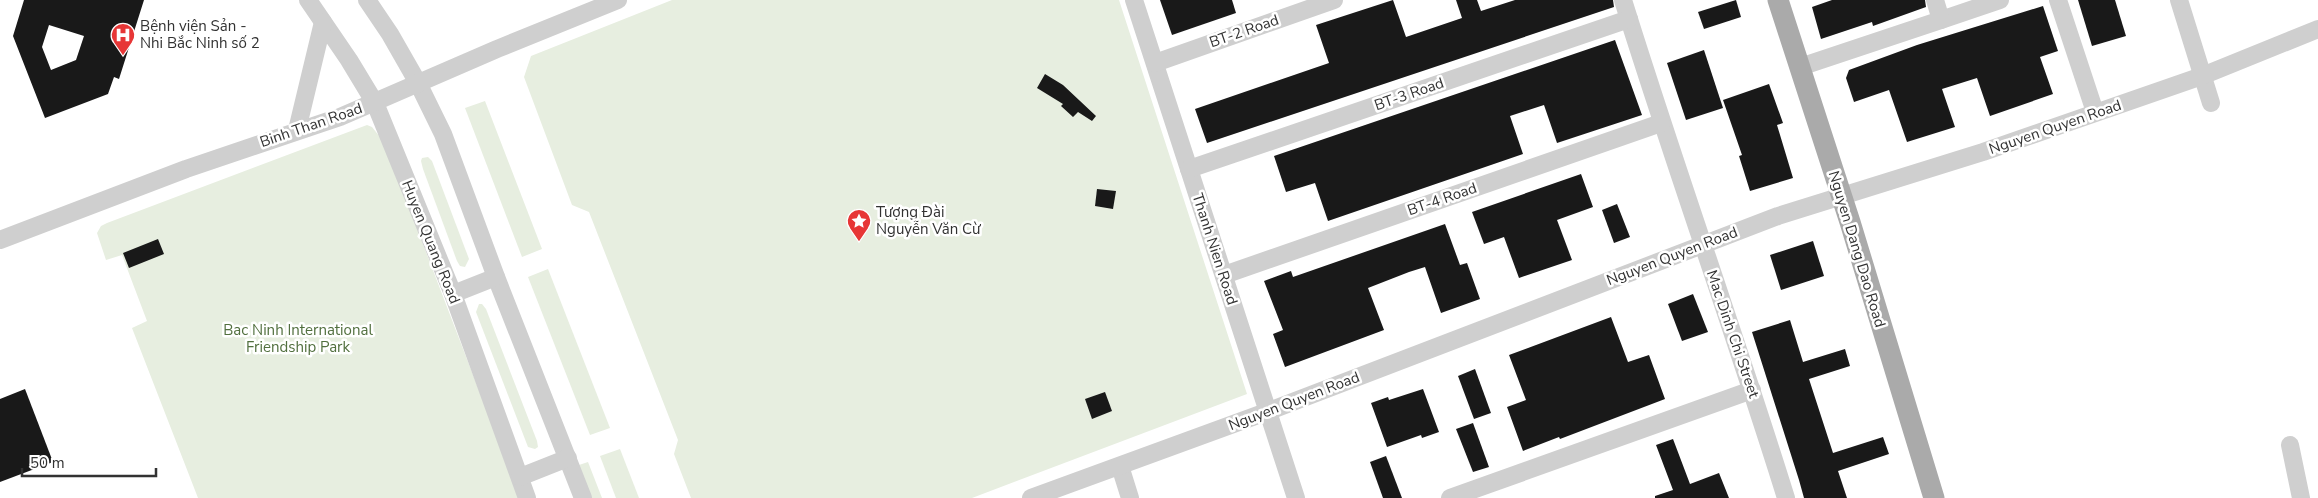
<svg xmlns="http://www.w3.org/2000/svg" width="2318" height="498" font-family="'Nunito Sans',sans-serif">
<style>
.green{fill:#e7eee0}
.building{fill:#191919;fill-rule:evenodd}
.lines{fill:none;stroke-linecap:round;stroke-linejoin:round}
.minor{stroke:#cfcfcf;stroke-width:18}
.major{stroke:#aaa;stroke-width:21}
.labels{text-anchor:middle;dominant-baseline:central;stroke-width:5;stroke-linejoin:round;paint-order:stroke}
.poi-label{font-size:15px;fill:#323232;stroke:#fff;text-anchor:start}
.street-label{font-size:15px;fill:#323232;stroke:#fff}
.park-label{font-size:15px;fill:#516f3e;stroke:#fff}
</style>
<rect width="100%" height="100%" fill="#fff"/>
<g class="green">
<polygon points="672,0 1119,0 1247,394 972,498 691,498 674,454 678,440 589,212 572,205 524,77 531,56"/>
<polygon points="485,101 542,249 522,257 465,108"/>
<polygon points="367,125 372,127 384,142 520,498 198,498 132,328 147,321 122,255 106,260 97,233 101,226 107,223"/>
<polygon points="428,157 432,161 469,259 465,267 460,266 457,261 423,169 421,161 422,158"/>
<polygon points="548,269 610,428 590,435 528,277"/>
<polygon points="479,304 482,304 486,309 537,441 538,447 535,449 528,447 476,312"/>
<polygon points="620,449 639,498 616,498 600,456"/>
<polygon points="588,462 602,498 588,498 576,466"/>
</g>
<g class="building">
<path d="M24 0H144L119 79 114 77 108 94 45 118 13 36ZM49 25 84 36 76 60 51 70 42 47Z"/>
<polygon points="1160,0 1232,0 1236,13 1172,35"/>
<polygon points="1393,0 1406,37 1462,18 1456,0 1477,0 1481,11 1515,0 1613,0 1614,7 1207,143 1195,109 1329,63 1316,25"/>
<polygon points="1736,0 1741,17 1704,29 1698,12"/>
<polygon points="1832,0 1925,0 1926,7 1873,26 1872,22 1821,39 1812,7"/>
<polygon points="2078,0 2115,0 2126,36 2092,46"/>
<polygon points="2043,6 2058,51 2040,57 2053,94 1990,116 1977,78 1942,89 1955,127 1907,142 1889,90 1854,102 1846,78 1849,70 1917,45"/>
<polygon points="1615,40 1642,115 1557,143 1544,105 1510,116 1523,154 1328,221 1315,183 1286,192 1274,156"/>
<polygon points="1704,50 1723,108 1686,120 1667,63"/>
<polygon points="1045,74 1063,85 1096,116 1092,121 1078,112 1073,117 1061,106 1063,104 1037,88"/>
<polygon points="1769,84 1783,123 1777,125 1793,178 1750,191 1739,156 1742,155 1723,100"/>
<polygon points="1581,174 1593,207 1557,220 1572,260 1519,278 1504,237 1484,244 1472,212"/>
<polygon points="1097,189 1116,191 1113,209 1095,206"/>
<polygon points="1617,204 1630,237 1614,243 1602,210"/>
<polygon points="1445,224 1460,265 1467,263 1480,299 1441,313 1425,267 1409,272 1368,288 1384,330 1285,367 1273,334 1283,330 1264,281 1291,271 1293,277"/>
<polygon points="158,239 164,254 129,268 123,253"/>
<polygon points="1813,241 1824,276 1781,290 1770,255"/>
<polygon points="1693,294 1708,332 1682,341 1668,304"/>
<polygon points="1611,317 1628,362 1649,355 1665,399 1560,439 1559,437 1523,451 1507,407 1526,400 1509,355"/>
<polygon points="1790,320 1803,362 1845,349 1850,366 1809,379 1833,453 1883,437 1889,454 1838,471 1847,498 1804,498 1799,480 1752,332"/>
<polygon points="1475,369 1491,413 1474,419 1458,376"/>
<polygon points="25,389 53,462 0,482 0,399"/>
<polygon points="1423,389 1439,432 1422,438 1421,435 1387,447 1371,403 1388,397 1389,400"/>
<polygon points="1105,392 1112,411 1092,419 1085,399"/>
<polygon points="1473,423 1489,467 1473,472 1456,429"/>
<polygon points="1673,439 1690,484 1719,473 1729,498 1655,498 1655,496 1673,490 1656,445"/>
<polygon points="1386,456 1402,498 1383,498 1370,462"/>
</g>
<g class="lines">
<g class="minor">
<polyline points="308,0 349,60 375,103 453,294 527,498"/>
<polyline points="367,0 390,34 418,83 443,134 496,277 583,498"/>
<polyline points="1134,0 1296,498"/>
<path d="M1623 0C1675 167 1734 331 1786 498"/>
<polyline points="2058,0 2095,112"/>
<polyline points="2179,0 2211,103"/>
<polyline points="1941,20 2000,0"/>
<polyline points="1155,63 1334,0"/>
<polyline points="1800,67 1941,20 1935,0"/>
<polyline points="297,130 323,22"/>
<polyline points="1189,169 1629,19"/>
<polyline points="0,240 186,169 340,117 497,49 618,0"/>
<polyline points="1224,275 1661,123"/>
<polyline points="453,294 496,277"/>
<polyline points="2290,445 2301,498"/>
<polyline points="1120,466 1130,498"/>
<polyline points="520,477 568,458"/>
<polyline points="1031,498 1269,411 1778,216 1983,152 2202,76 2318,29"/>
<polyline points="1450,498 1752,390"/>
</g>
<polyline class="major" points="1778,0 1850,222 1934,498"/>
</g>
<defs>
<g id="hospital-pin" transform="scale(1.25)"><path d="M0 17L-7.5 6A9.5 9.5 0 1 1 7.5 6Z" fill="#e73636" stroke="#fff"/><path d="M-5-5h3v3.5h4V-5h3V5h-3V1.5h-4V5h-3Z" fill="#fff"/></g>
<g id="sight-pin" transform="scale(1.25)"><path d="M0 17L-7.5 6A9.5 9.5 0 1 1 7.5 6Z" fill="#e73636" stroke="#fff"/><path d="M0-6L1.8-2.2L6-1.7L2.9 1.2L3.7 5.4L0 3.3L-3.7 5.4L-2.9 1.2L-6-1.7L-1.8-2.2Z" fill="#fff"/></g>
</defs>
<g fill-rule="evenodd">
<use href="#hospital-pin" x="123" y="35"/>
<use href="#sight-pin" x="859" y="221"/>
</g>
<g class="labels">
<g class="poi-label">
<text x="140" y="26">Bệnh viện Sản -<tspan x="140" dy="17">Nhi Bắc Ninh số 2</tspan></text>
<text x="876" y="212">Tượng Đài<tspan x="876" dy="17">Nguyễn Văn Cừ</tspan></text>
</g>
<g class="street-label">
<text transform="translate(1244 31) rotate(-19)">BT-2 Road</text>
<text transform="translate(1409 94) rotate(-19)">BT-3 Road</text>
<text transform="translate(311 125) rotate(-19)">Binh Than Road</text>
<text transform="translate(2055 127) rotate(-19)">Nguyen Quyen Road</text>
<text transform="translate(1442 199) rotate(-19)">BT-4 Road</text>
<text transform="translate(431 242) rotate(68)">Huyen Quang Road</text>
<text transform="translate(1215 249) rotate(72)">Thanh Nien Road</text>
<text transform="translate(1857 249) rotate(73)">Nguyen Dang Dao Road</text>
<text transform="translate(1672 256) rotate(-21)">Nguyen Quyen Road</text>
<text transform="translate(1733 334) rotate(71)">Mac Dinh Chi Street</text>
<text transform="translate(1294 401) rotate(-21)">Nguyen Quyen Road</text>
</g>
<g class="park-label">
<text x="298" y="330">Bac Ninh International<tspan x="298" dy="17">Friendship Park</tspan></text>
</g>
</g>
<path d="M22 468v8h134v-8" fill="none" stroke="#323232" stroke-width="2.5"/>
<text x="30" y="468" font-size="15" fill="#323232" stroke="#ffffff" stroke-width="4" paint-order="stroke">50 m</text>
</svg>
